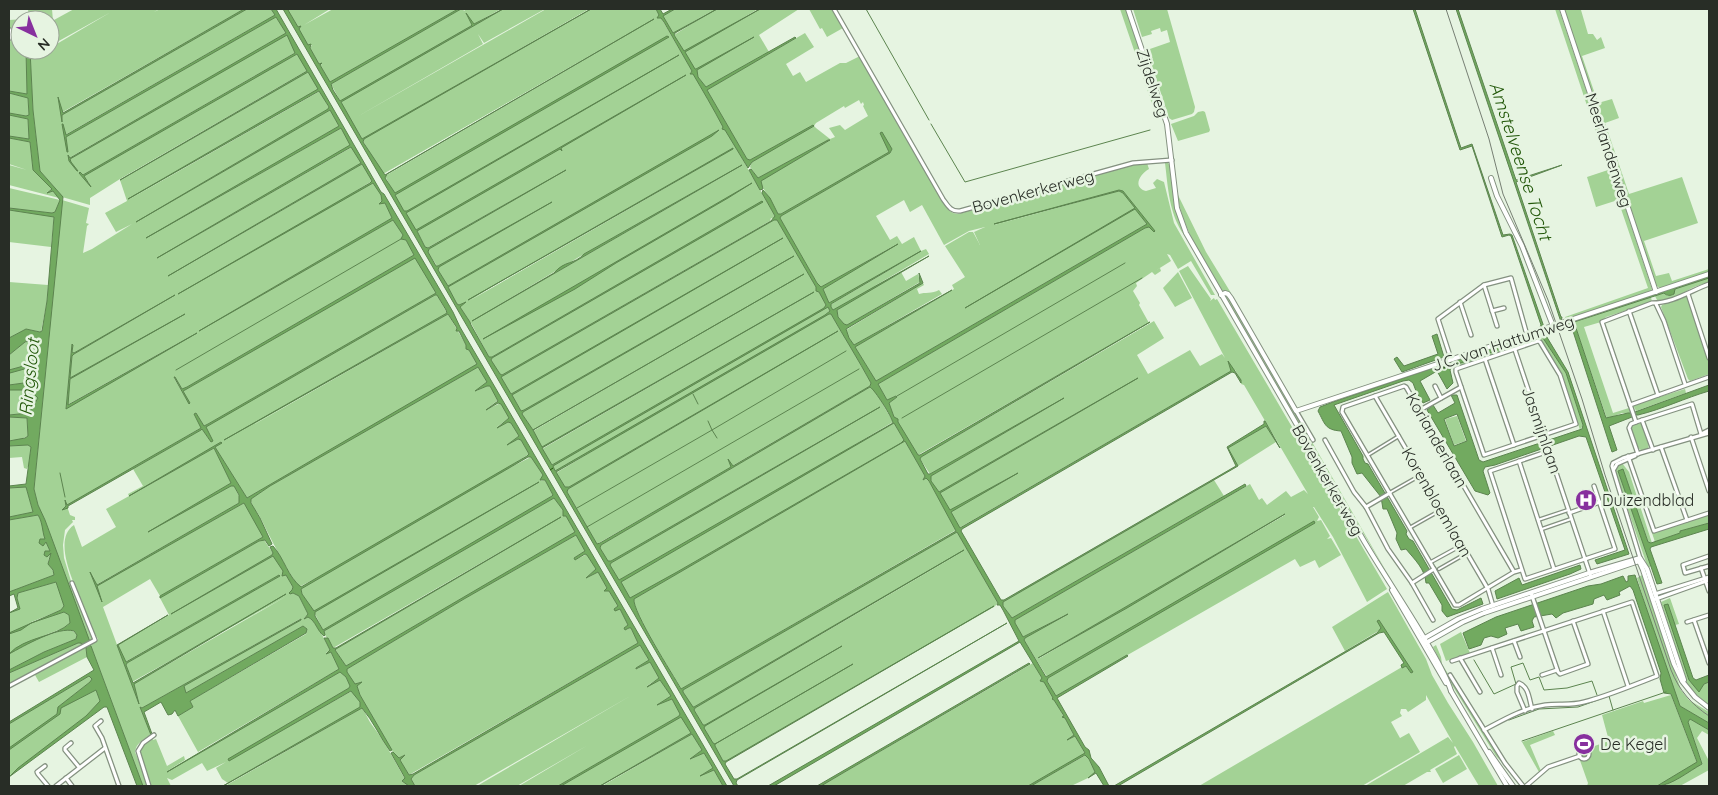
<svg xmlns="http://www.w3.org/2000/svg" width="1718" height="795" font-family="Quicksand,sans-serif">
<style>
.green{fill:#a3d295;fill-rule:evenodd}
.water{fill:#72aa60;stroke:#5c844f;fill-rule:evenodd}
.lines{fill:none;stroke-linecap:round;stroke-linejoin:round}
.stream{stroke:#5c844f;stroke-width:1}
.ferry{stroke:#215708;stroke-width:1;stroke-dasharray:6 5;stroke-linecap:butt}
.pedestrian-casing{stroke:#849180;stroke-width:4.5}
.minor-casing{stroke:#849180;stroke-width:5.5}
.tertiary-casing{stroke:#849180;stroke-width:6}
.secondary-casing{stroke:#849180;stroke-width:6}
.pedestrian{stroke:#fff;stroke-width:2}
.minor{stroke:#fff;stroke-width:3}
.tertiary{stroke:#fff;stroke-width:4}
.secondary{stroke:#fff;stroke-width:4}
.tram{stroke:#767f73;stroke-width:1}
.labels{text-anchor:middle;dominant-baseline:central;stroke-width:5;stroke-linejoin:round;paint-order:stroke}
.street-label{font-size:16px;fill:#282d26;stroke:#e6f4e1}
.poi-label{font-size:16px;fill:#282d26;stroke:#e6f4e1;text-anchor:start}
.water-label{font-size:18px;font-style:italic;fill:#215708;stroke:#e6f4e1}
</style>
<rect width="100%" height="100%" fill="#e6f4e1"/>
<g class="green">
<polygon points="28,9 52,9 55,45 111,12 57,42 55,41 54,20 74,9 159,9 154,12 160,9 244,9 61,113 62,121 62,115 247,9 271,9 275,15 65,135 68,152 66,137 276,17 286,33 69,158 68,155 70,162 70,159 287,34 296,52 83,175 80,172 79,173 89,184 89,183 83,176 297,54 308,70 120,179 90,198 90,205 62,197 57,190 40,171 33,110 30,50 50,50 50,20 29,20"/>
<polygon points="290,9 330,9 304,25 333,9 458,9 330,82 320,65 322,64 319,64 310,48 312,45 308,45 298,28 301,26 298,27 288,10"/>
<path d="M461 9 465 11 464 9H501L474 24 469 18 472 25 471 26 356 93 503 9H545L484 43 478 34 483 44 355 118 546 9H589L388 125 591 9H656L692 71 690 73H693L775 216 773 219 771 218 770 221 502 375 499 374 491 360 492 358 762 201 492 357H489L471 323 460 307 464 303 459 305 457 304 448 287 719 131 448 286 438 270 439 267 514 224 438 266H437L428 252 429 249 541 184 427 248 425 247 417 231 425 225 416 230 414 229 406 214 407 212 404 211 395 196 397 193H394L385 176 654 19 383 174 363 141 364 139H362L341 103 343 100 340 101 331 84ZM733 149 469 301 508 277ZM741 166 472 321 584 254Z"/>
<polygon points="675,9 758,9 733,24 760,9 799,9 759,35 769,52 706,87 698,77 696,71 701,67 695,70 674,35 712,11 673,33 663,16"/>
<polygon points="809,9 832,9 843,28 827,37 822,28 820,29"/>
<polygon points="1120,9 1127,9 1141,52 1136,56"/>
<polygon points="1133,9 1167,9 1195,107 1194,112 1192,114 1172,120 1169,118 1147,50 1170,42 1167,30 1161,32 1160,28 1151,31 1152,34 1142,37"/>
<polygon points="1555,9 1559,9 1607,152 1603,154"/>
<polygon points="1563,9 1584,9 1581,10 1588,34 1593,34 1597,40 1601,37 1605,48 1582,56 1598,103 1612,99 1619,118 1605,123 1629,194 1682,177 1698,223 1644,241 1656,276 1669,273 1672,281 1709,269 1709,273 1660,288 1655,285"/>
<polygon points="26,19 20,20 20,50 26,50 27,94 9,91 9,46 11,38 9,20"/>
<path d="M805 33 814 47 786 64 793 76 800 72 806 82 840 63H846L860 56 932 183 949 210 953 213 958 214 1111 170 1134 165 1147 163 1149 169C1140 174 1132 187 1146 191L1156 188 1153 183 1157 179 1164 182 1174 223 1215 295H1211L1191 261 1178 269 1170 255 1167 254 1171 261 1155 271 1160 268 1161 271 1155 275 1152 272 1136 283 1137 286 1133 291 1140 303 1139 305 1149 323 918 455 894 417 889 403 897 397 896 396 887 400 878 384 1145 228 1149 227 1146 220 1123 191 1119 190 994 225 1119 191 1123 193 1135 207 1134 209H1135L1147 224 876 381 855 347 954 289 952 285 965 277 945 246 969 232H973L980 245 974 232 985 227 969 231 944 245 922 205 910 212 904 200 876 216 890 240 897 236 902 244 914 237 921 251 926 249 929 254 873 287 901 272 906 281 918 274 920 282 847 325 844 324 838 317 837 310 872 288 835 309 833 310 830 305 920 252 829 303 823 289 897 244 821 287 817 283 780 218 781 216 890 153 892 149 882 133 889 152 781 214H778C772 202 764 192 760 181L829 141 828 140 758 178 750 167 752 162 813 125 750 160 747 159 707 90ZM859 100 861 104 863 102 864 105 863 106 868 116 845 130 840 125 829 128 835 137 830 139 816 128 814 126 816 123 844 106 845 108Z"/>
<polygon points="1142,58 1162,117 1160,119 1157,119 1137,59"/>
<path d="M308 72 319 89 128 200 320 91 329 108 328 109 136 222 330 110 339 126 170 225 341 128 351 145 157 258 352 147 361 163 169 276 362 164 372 181 346 197 373 183 382 195V201L380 202 385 203 392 218 211 324 393 220 403 235 402 239 406 240 414 255 187 387 182 389 175 377 174 378 189 404 183 391 185 390 415 257 436 293 208 424 204 426 196 413 194 414 202 427 67 506 70 515 75 517V520H72L73 522 65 530 63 545 64 558 74 591 94 638 89 642 45 520 38 505 34 489 62 200 89 208 86 223 89 224 87 226 83 253 92 249 132 224 116 232 105 213 127 201 120 180ZM174 296 74 354 72 356 70 378 152 332 70 379 67 405 189 337 66 408 72 345H73L72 352 74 353Z"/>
<polygon points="9,93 28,98 29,115 26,116 9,113"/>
<polygon points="1203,111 1205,112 1210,130 1209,132 1178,141 1171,124 1194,116 1198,112"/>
<polygon points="9,115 28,119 29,139 9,136"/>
<polygon points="9,138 30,142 33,170 52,189 47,192 53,191 59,198 9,185 9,165 27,170 9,164"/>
<polygon points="1608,155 1652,289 1651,292 1567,320 1565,317 1648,288 1618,200 1596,207 1587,177 1608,170 1604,156"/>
<path d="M1165 163H1168L1171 166C1172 190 1175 212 1184 235 1169 214 1168 187 1165 163Z"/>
<polygon points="9,188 60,200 55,212 52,213 9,208"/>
<path d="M1177 193 1206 252 1231 293 1221 290C1204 259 1182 229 1177 193Z"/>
<polygon points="9,210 54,216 51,247 9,242"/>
<path d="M774 220H777L816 287V291L819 292 826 305 825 308 828 307 830 310 827 314H831C844 337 858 359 871 383L870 386 732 466 729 463 732 467 597 544 567 492 568 489 719 401 569 487H565L556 473 614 438 555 471 552 466 820 311 554 464 552 465 542 449 814 292 541 448 533 431 713 326 533 430 522 414 523 412 724 296 524 410 521 411 512 395 589 350 513 393 511 394 501 377Z"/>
<path d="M1188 266 1211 299 1210 301 1214 298 1215 300 1217 299 1387 589 1367 602 1333 537 1314 507H1313L1319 517 1317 521 1321 520 1330 536 1327 539 1331 538 1341 555 1319 568 1315 560 1300 567 1295 559 1056 696 1047 680 1048 678 1314 522 1047 677 1024 640 1025 638 1067 614 1023 637 1015 623V620L1250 484 1259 500 1262 498 1267 505 1286 491 1291 497 1304 490 1308 494 1244 385 1241 384V380L1235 370H1231V371L959 528 950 512 1017 473 950 511 940 493 1138 378 939 492 931 482V476L1061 400 930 474 920 459 921 457 1154 321 1164 338 1137 355 1148 374 1190 350 1200 366 1222 354 1225 358 1179 271ZM1285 514V515L1038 659V658Z"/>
<polygon points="1178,272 1192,298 1175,307 1163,288"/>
<path d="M1709 278V282C1704 284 1695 286 1690 289 1681 295 1668 302 1657 300L1655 296 1664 293 1668 296 1675 289Z"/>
<polygon points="9,282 48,285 47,301 41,332 26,329 9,338"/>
<path d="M923 283 924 285 917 289 919 294C925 292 932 294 939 290L942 294 854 345 849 338 846 330Z"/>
<polygon points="435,295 437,295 447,313 225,441 448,314 466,345 466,349 469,350 477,364 476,366 247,498 215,447 221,443 129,496 128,494 143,486 133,469 201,430 202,429 210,441 205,427"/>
<polygon points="1227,296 1230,299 1398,592 1225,298"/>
<polygon points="1687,296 1709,363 1709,374 1690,381 1688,379 1661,307 1662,305"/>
<polygon points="1651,297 1652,302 1606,317 1601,322 1584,327 1613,413 1629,408 1631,413 1622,413 1607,419 1574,322"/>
<polygon points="1541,335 1566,373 1583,425 1580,430 1562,374 1541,341 1461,366 1460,362"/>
<polygon points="31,340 35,340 37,346 36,359 20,367 9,370 9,355 19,347 19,345"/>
<path d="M478 367 487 382 476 391 487 386H490L498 400 487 409 501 403 509 418 497 427 510 421 519 436 507 445 518 439 521 440 529 454 497 474 531 457 543 475 541 481 545 480 553 495 538 505 443 561 554 498 563 510 575 532 574 533 346 666 335 650 336 649 561 517 333 648 325 635 324 631 361 609 323 630 314 612 432 543 314 612 302 594 301 589 328 572 299 587C284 565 273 543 261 519 258 512 251 507 251 499L270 486Z"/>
<polygon points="28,368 34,368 33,377 31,382 9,385 9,372"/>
<path d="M870 387 874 389 893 422 849 448 894 423 904 440 902 442 905 441 925 476 923 479 926 478 929 481 956 530 681 689C673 675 632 611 634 599L900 444 634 597 630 598 620 582 814 469 619 580 610 565 611 563 865 415 611 561 608 562 600 548 601 545Z"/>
<polygon points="1685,389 1686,393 1636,411 1633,405"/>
<polygon points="9,390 30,390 38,398 29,413 9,415"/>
<polygon points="1457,416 1466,441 1454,445 1445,419"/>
<polygon points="9,417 27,418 28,436 18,440 9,441"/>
<polygon points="1641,423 1649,444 1648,449 1642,451 1637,447 1631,429 1632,425"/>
<polygon points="1266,426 1276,442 1238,466 1228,448"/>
<polygon points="28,445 31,447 29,464 27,469 24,468 22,457 9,458 9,446"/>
<path d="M214 448 231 483 169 520 232 485 234 486 239 496V503L96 585 92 572 96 586 244 503 263 534V537L160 596 150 579 103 607 139 704 134 684 287 596 132 682 126 665 127 663 280 576 279 575 125 662 118 645 169 615 160 598 259 541 264 540 273 553 272 555 171 614 273 556 276 558 293 587 290 594 293 593 299 596 308 614 304 618 308 616C316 622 326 642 330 650L326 653 331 652 339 669 198 752 178 716 193 707 190 701 306 634 307 629 303 626 186 693 184 686 301 620 300 619 142 708 140 707 151 735C143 740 136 743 135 752L148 783V786H143L91 646H89L98 639C92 630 88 618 84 607 76 588 51 540 74 525L82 547 116 527 106 509Z"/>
<path d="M1622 463 1629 472 1652 543 1648 542 1623 470 1618 471 1651 566 1648 568 1616 475C1615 469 1616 466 1622 463Z"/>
<polygon points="1214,480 1224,496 1012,618 1003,606 1003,602"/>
<polygon points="22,487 26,487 33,512 9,517 9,488"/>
<polygon points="1709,514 1709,523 1680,531 1680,533 1655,542 1652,533 1654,532"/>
<polygon points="38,515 43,526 43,532 51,555 49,558 48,563 53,571 54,575 9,592 9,520"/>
<polygon points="957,532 998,603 994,607 726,761 723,761 704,728 705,725 703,725 694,710 695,708 964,551 694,707 693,708 683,692 683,690"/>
<polygon points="576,535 585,551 574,558 575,560 587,554 596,569 586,578 598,572 607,588 604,591 609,591 618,606 614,609 620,609 628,625 624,628 625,630 631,628 638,643 409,775 400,760 405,755 399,758 393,752 360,695 357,686 360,682 355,685 347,672 347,669 464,599"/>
<polygon points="1642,575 1681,690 1689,700 1709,712 1709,723 1680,706 1665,668 1637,578"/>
<path d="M56 582 65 606 61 610 29 623 64 612 69 615 70 623 66 627 43 636C53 635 70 624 77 635L76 639 44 652 9 670V613L20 608 17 598 18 593Z"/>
<polygon points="1388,592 1426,659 1432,675 1448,703 1473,742 1498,786 1479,786 1455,746 1454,747 1457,754 1430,770 1431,772 1427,772 1403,786 1365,786 1448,737 1453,743 1426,695 1426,700 1408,712 1406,709 1401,709 1400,713 1402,716 1391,722 1400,738 1409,733 1420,752 1362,786 1199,786 1402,667 1406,666 1411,673 1412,672 1379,620 1378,621 1381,628 1380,630 1345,651 1332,627"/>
<polygon points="1670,598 1679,624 1675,625 1668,604 1689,680 1704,684 1709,682 1709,705 1698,697 1688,686 1661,602"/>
<polygon points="1461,632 1470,653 1446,661 1440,644"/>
<polygon points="78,643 81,643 82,645 9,686 9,673"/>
<polygon points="640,645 649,660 636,668 637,669 650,662 659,678 647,686 660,680 671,696 659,704 672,699 681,714 679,716 558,786 519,786 588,745 517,786 477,786 632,695 474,786 415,786 411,779 414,775"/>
<polygon points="1436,645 1441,657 1442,664 1503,763 1496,756 1452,685 1433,647"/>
<polygon points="88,646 86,648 87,657 39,682 35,675 37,672"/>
<polygon points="1033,663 1042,678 1041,682 1044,681 1064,717 1063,718 1065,718 1074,735 1067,740 1075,736 1085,754 1028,786 821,786"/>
<polygon points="340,672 346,677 350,686 349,688 228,760 352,691 360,702 360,707 349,714 228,783 222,779 216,768 226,762 207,771 202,763 172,780 167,778 171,786 151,786 139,750 142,745 152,738 153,740 156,739 167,766 184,756 185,760 167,771"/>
<polygon points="89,676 92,679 90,682 58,707 96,689 100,701 86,716 9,776 9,724"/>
<polygon points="1671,695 1697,763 1657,786 1587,786 1588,783 1577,752 1609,741 1602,715 1643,701 1644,703"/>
<path d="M362 708C366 713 368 720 372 725 386 743 394 760 405 779L402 781 409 786H225Z"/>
<polygon points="682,717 691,733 600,786 561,786 678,718"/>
<polygon points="1690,719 1709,730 1709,735 1702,731 1697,738 1709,761 1709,770 1680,786 1664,786 1702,764 1688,722"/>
<polygon points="1553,731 1555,735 1530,745 1541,771 1539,772 1522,742"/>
<polygon points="692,734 702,750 690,759 704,753 713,768 702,775 714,770 723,786 602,786"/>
<polygon points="1086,755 1089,759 1095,772 1088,778 1071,786 1031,786"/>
<polygon points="1459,755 1467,769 1443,783 1435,769"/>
</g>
<g class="water">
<polygon points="244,9 247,9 62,115 62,122 58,97 63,113"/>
<path d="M271 9H276L381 192 384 194 453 312 460 327 727 786H723L714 770 700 776 713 768 704 753 690 759 702 750 692 734 600 786 691 733 681 717 561 786H558L679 716 680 714 672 699 657 705 671 696 660 680 647 687 659 678 650 662 636 669V668L649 660 640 645 414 775 411 779 415 786H409L402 781 405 778 391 753 393 752 399 758 405 755 400 760 409 775 413 774 638 643 631 628H629L625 630 624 628 628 625 620 609 615 611 614 609 618 606 609 591H604L607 588 598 572 586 578 596 569 587 555 585 554 575 560 574 558 585 551 576 535 464 599 347 669V672L355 684 362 682 357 686 360 695 392 750 390 751C380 737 373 721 362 708L223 786 360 707V702L351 691 229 761 228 759 349 688 350 686 346 677 340 672 167 772 339 669 331 652 326 654 330 650 324 638H328L333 648H336L561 517 336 649 335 650 346 666 575 532 566 516H563V510L554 498 324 631 325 635 324 636C317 631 316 621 308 617L304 619 308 614 299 596 293 593 290 594 289 593 292 590 293 587 286 575 282 576 283 571 273 556 171 614 272 555 273 553 270 547 273 546C284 558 288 577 301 587L527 456 529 454 521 440 518 439 507 445 519 436 511 423 508 422 497 428 509 418 501 404 498 403 486 410 498 401 490 386H487L475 391 487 382 478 367 270 486 251 499V503L260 518 272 544 269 546 265 540 259 541 160 598V596L263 537 244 503 242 504 97 586 102 602 90 572 97 585 239 503V495L234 486H231L148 532 231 483 214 448 129 496 221 442 222 443 215 447 247 498 477 364 469 350 466 349V345L459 331H456L457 328 448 314 224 440 447 313 446 310 437 295H435L206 427 213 441 211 442 202 429 201 430 68 506V508L62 510 66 506 65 500 67 505 201 428 194 414 196 413 204 426 208 424 436 293 415 258 185 390 183 391 190 403 189 404 174 377H175L182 389 187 387 414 255 406 240 401 239 403 235 393 220 199 331 392 218 385 203 379 204 382 201 381 195 373 183 178 294 370 183 372 181 362 164 168 276 361 163 351 147 157 258 350 145 341 128 146 238 339 126 330 110 136 222 328 109 329 107 319 91 128 199 318 89 308 72 120 180 307 71 297 54 84 176 91 187 79 173 80 172 83 175 295 53 287 35 70 159 71 162 78 171H77L69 161 68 155 70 158 286 33 276 17 66 137 68 152H67L62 124H63L66 135 275 15ZM528 457H531L543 475 540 480H545L553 495 552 496 323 630 315 616V612L539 482 314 611 302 594 301 589Z"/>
<path d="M283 9H290L288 10 298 27 301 26 299 29 308 45 311 44 310 48 319 64 322 63 320 65 330 82 458 9H461L331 84 333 90 340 101 471 26 472 25 466 13 474 24 503 9 341 102 362 139 591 9 364 139 363 142 385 175 654 19 387 174 385 178 395 193 667 36 669 37 395 195 404 211H407L679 55 406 213 416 230 686 75 561 148 562 151 560 149 417 231 425 247 428 248 566 170 429 249 428 252 436 266H438L552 202 439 267 438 270 448 286 719 130 712 136 448 287 457 304 459 305 466 302 460 307 470 322 471 325 489 357H492L762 201 763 202 492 358 491 360 500 374 502 375 771 221 775 216 762 193 763 190 770 198 778 214H781L889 152 880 133 882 132 892 149 890 153 781 216 780 218 817 283 821 287 898 244 823 289 829 303 921 251 831 304V307L833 310 929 256 837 310 838 317 844 324 847 325 920 283 919 273 923 283 846 329 849 338 854 345 952 290 855 347 876 381 1147 224 1135 209 965 308 1135 208 1123 193 1119 191 994 224 1119 190 1123 191 1155 231 1154 232 1149 227 1145 228 878 384 887 400 896 396 897 397 889 403 894 417 898 419V422L918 455H920L1150 322 921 457 920 459 928 474H930L1064 398 931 476V481L939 492 1138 378 940 493 950 510 1018 473 951 512 960 528 1231 371 1228 361 1241 380V383L1235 373 1232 372 962 529 961 531 1001 600H1004L1236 466 1227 447 1264 424V421H1265L1280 448 1266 426 1228 448 1238 466 1003 602V606L1012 618 1245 484 1246 486 1015 620V623L1023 637 1068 614 1025 638 1024 640 1046 677 1314 521 1315 523 1048 678 1047 681 1056 696 1127 655 1128 656 1057 698 1085 747 1089 750 1091 758 1099 767 1109 786H1104L1096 773 1088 778 1095 772 1089 759 1085 755 1031 786H1028L1085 753 1075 736 1067 740 1074 735 1065 718 1062 717 1064 716 1054 700 1052 699 1053 698 1044 682 1040 681 1042 678 1020 642 774 786H768L1019 641 1003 610 1000 605H997L998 603 957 532 683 690V692L693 707H694L964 550 695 708 694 710 703 725H705L842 646 705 726 704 728 713 743 715 744 853 664 715 744V746L723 761H726L994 606 726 762 725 764 734 779H737L1007 623 737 780 736 783 738 786H734ZM774 220H777L816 287V291L819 292 826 305 824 308 552 465 542 448 814 292 542 447 533 430 804 274 533 430 522 414 523 412 794 256 524 410 521 411 512 395 783 238 513 393 511 394 501 377ZM828 307 830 311 825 315 555 471 553 466ZM829 314H831C844 337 858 359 871 383L870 386 733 466 728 459 731 467 600 543 597 544 567 492 568 489 838 331 569 487H565L556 472ZM870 387C875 390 892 417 893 423L619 580 610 565 611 563 880 407 611 561H608L600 548 601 545ZM894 423 904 440 901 443 677 572 630 598 621 582ZM905 441 925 476 923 480 926 478 929 481 956 531 681 689C673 675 632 611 634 599Z"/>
<path d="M656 9H660L663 14 672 9H675L663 16 673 33 717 9 675 33 674 35 684 51 760 9 685 52 695 69H696L754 37 697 70 698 77 706 87 795 37 796 38 707 90 747 159 750 160 813 125 814 126 752 162 748 168 725 130 722 129 723 127C713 108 703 91 693 74H690L692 71 664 22 661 18H657L659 15Z"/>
<polygon points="1413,9 1415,9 1461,148 1472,144 1503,235 1510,234 1512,235 1544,327 1540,327 1541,325 1511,236 1509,235 1502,237 1472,146 1460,150"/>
<polygon points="1456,9 1458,9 1516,180 1562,165 1516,182 1561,317 1562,317 1561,322"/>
<path d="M26 50H30L33 110 40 171 63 197 34 489 38 505 45 520 90 642 88 644 91 646 143 786H137L107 707H104L9 777 18 768 86 716 100 701 96 690 61 708 60 714 9 750V748L57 714 58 707 90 682 92 679 89 676 9 724V722L94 670 87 657 86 648 88 646 87 644 82 645 81 643H78L9 673V670L44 652 76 639 77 635 74 631C58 626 24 646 9 654 24 637 56 637 70 623L69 615 64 612 31 623 21 630 9 634V633L61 610 64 606 56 582 18 593 17 598 20 609 9 613 18 608 14 594 9 596V592L54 575 53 570 48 564 51 553 47 557 44 555 45 551H50L46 542 43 546 39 543 40 539H45C42 531 43 523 38 515L9 520V517L33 512 26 487 9 488V486L26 484 31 447 28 445 9 446V441L25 438 28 436 27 418 9 417V415L29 413 38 398 30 390H9V385L31 382 33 377 34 368H28L10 373 9 370 20 367 36 359 37 346 35 340 25 342 9 355V338L26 329 40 332 42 331 47 301 54 217 9 210V208L52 213 55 212 60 200 53 191 47 193 52 189 33 170 30 142 9 138V136L29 139 28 119 9 115V113L26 116 29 115 28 98 9 93V91L27 94Z"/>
<polygon points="828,140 830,140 761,181 763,189 760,190 749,170 751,169 758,178"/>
<polygon points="733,148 733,149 468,300"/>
<path d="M742 165 472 321 554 273C565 260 574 265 584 254Z"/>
<polygon points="752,183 728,198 616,263 575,289 483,339"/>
<path d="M1709 276V278L1675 289 1674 294C1670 296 1667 296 1664 293L1574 322 1606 418 1628 413H1631L1632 417 1609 426 1617 450 1612 452 1571 325 1563 328 1562 325Z"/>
<polygon points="175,295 74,354 72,356 70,378 185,314 70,379 68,405 197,333 66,409 72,344 73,345 72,352 74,353"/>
<path d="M1545 330V334L1568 372 1629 554 1597 564 1595 560 1625 550 1586 437 1579 436 1495 465 1485 467 1483 471 1490 493 1488 495 1475 491 1427 410 1433 405 1438 413 1455 403 1451 395H1457L1477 454 1479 460 1483 462 1582 429 1583 425 1566 373 1541 335 1452 366 1450 370 1453 383 1447 389 1437 371 1420 381 1430 400 1423 403 1416 391 1413 383 1409 380 1403 381 1334 405 1363 456V459L1365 463 1368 464 1407 531 1406 534 1409 539 1413 541 1452 609 1457 610 1481 598 1483 604 1447 617 1442 611V605L1429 583H1426C1425 569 1415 560 1406 549L1401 550 1396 539 1397 533 1387 509H1383L1381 497 1362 473 1357 474 1352 463V457L1341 431C1325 430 1325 424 1318 411L1320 407 1333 402ZM1457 414 1467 441 1454 446 1444 419Z"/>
<polygon points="1437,334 1444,357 1402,372 1394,359 1397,357 1404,366 1438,354 1432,336"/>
<path d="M1709 385V391C1685 398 1663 409 1638 415H1636L1635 412Z"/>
<polygon points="1623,469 1648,542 1651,543 1680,533 1680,531 1709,523 1709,529 1651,547 1650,549 1662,583 1657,584 1618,471"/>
<polygon points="1285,514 1127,608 1038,658"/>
<polygon points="1580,565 1581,569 1570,574 1497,599 1495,591 1519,578 1522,585"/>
<polygon points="279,575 280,576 127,663 126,665 133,683 286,594 134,684 139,704 117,645 168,615 118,645 126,662"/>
<path d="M1635 575 1680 706 1709 723V730L1690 719 1688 722 1702 764C1689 771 1671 786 1657 786L1697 762 1671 694 1664 693 1660 679 1661 673 1633 590 1630 586 1619 592 1620 595 1607 600 1604 595 1594 599 1593 604 1563 613 1556 618 1552 614 1534 617 1532 621 1534 627 1521 631 1518 624 1505 628 1507 634 1498 638 1491 636 1484 638 1481 645 1469 649 1463 633 1496 617 1588 586 1601 584 1623 576 1626 582 1628 581V576Z"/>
<polygon points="1668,604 1693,678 1696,680 1709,675 1709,682 1704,684 1699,692 1689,680 1664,605"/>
<polygon points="301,619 301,620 184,686 186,693 303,626 307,629 306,633 190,701 193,707 178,716 175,710 172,714 168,715 161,702 144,712 152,734 151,735 140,707 142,708"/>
<polygon points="1379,620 1413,672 1411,673 1406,666 1402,668 1401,665 1404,663 1384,632 1379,633 1118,786 1114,786 1377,633 1381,628 1377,621"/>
<polygon points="1029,663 1030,664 843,773 821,786 817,786"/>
</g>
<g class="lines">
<g class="stream">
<polyline points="866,9 929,120"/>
<polyline points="931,124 965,182 1150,130"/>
<polyline points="176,370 401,239"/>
<polyline points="693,394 698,404"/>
<polyline points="897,396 1125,263"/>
<polyline points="902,418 1142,278"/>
<polyline points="717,438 712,430 846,351"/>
<polyline points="60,473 65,497"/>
<polyline points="577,508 712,430 708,421"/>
<polyline points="587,527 859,369"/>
<polyline points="1474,660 1494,694 1516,684 1511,667 1523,663 1530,680 1539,677 1544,690 1567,688 1592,681 1597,695"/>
<polyline points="1509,720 1539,709 1578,707 1609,696 1613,710"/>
<polyline points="1522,741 1666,692"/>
</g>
<polyline class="ferry" points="550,470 553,468"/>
<g class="pedestrian-casing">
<g id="pedestrian">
<polyline points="1368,455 1399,436"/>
<polyline points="1391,492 1421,475"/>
<polyline points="1538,520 1568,510"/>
<polyline points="1411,527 1441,510"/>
<polyline points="1542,529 1571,519"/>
<polyline points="1431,562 1462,545"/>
<polyline points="1439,569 1467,553"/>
</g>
</g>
<g class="minor-casing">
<g id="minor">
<path d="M834 9 943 199C948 206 951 212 960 211L1133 163 1172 160"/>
<polyline points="1484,285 1497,326"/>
<polyline points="1688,294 1709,358"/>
<polyline points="1460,302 1471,335"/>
<polyline points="1656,304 1664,321 1685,384"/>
<polyline points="1492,311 1504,308"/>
<polyline points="1629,311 1658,395"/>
<polygon points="1538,341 1540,342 1560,375 1576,424 1484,455 1456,372 1456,369"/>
<polyline points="1515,350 1591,577"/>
<polyline points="1451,359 1438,319 1484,285 1511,278 1527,335"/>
<polyline points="1485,359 1514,445"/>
<polyline points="1435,386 1441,398"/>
<polyline points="1375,396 1488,589 1493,606"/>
<polyline points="1630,405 1709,377"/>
<polyline points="1420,410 1461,387"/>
<polyline points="1296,411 1313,440"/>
<polyline points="1642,420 1653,450"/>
<path d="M1636 422 1602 322 1652 303C1673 303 1690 291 1709 284"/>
<polyline points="1701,434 1709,430"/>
<polyline points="1691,437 1709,491"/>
<polyline points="1325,440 1354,492 1366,507 1388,549 1412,583 1433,620"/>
<polyline points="1661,447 1687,520"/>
<polyline points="1549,451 1490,471 1525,579 1615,549 1594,486"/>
<polyline points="1638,454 1629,428 1631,424 1636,422 1692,404 1701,434"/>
<polyline points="1628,456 1654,531 1709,513"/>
<polyline points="1519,461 1554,569"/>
<polyline points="1614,469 1617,464 1635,456"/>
<polyline points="1366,507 1390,493"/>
<polyline points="1569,513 1600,502"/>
<polyline points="1709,556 1683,565 1685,573 1709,566"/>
<polyline points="1640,558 1612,466 1613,463 1623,458 1709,433"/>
<polyline points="1701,568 1709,591"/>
<polyline points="1514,572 1406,387 1404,386 1343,407 1342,412 1455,605 1459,605 1514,572 1521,570"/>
<polyline points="1412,583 1434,569"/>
<polyline points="1531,593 1558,672 1560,674 1588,664 1573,621"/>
<polyline points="1655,594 1709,577"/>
<polyline points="1653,600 1709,580"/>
<polyline points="1603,611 1628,686"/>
<polyline points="1694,620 1709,663"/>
<polyline points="1687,622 1709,615"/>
<polyline points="1514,641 1520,657"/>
<polyline points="1492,648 1501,675"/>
<polyline points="1460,658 1480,692"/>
<path d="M1452 661 1632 602 1657 676C1633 685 1608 696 1584 702 1569 706 1559 703 1545 705 1523 708 1503 720 1484 730"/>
<polyline points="1450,675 1505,763 1523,786"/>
<polyline points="1542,675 1557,670"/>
<polyline points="9,686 95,640 72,583"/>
<path d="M1525 711 1517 692V686L1519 683C1529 687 1529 699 1532 709"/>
<polyline points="101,721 95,726 102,738 119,786"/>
<polyline points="71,743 65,748 65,750 79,767"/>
<circle cx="1584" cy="754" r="5"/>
<polyline points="45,766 37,772 38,774 48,786"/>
<polyline points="66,778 72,786"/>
<polyline points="56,786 105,748"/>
<polyline points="149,786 138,751 143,743 154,735"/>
<polyline points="1526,786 1548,767 1580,756"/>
</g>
</g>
<g class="tertiary-casing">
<g id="tertiary">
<polyline points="1562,9 1656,292"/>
<polyline points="9,30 9,38"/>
<polyline points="1491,178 1497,196 1522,246 1553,326"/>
<polyline points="1221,295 1225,293 1228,294 1231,298 1296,411 1709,274"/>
<polyline points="1423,639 1458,619 1482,609 1589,573 1640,558 1647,569 1684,680"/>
<polyline points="1424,644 1463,622 1484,613 1639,561 1643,570 1674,664 1682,681 1695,697 1709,708"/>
</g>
</g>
<g class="secondary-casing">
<g id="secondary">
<path d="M1128 9 1167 124 1177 208 1186 233 1364 541C1383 573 1404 604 1423 636 1433 654 1445 672 1451 691"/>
<polyline points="1392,590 1446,683"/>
<polyline points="1451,691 1507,786"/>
<polyline points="1489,752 1513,786"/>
</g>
</g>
<use href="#pedestrian" class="pedestrian"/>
<use href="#minor" class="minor"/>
<use href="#tertiary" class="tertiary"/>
<use href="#secondary" class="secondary"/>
<path class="tram" d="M1446 9 1489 139 1503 194 1548 300 1582 399 1605 475 1671 670C1679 690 1691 704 1709 716"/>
</g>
<defs>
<g id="hospital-disc" transform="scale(1.125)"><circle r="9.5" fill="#87309e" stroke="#e6f4e1"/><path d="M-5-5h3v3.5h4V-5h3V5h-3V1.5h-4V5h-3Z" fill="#fff"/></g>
<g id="stadium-disc" transform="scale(1.125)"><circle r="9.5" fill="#87309e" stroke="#e6f4e1"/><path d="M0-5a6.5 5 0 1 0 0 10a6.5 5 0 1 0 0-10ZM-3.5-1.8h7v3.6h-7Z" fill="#fff"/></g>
</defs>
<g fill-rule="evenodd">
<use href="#hospital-disc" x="1586" y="500"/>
<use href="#stadium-disc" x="1584" y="744"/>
</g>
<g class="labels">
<g class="street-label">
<text transform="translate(1153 83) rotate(72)">Zijdelweg</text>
<text transform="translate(1609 150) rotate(72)">Meerlandenweg</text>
<text transform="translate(1033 191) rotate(-15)">Bovenkerkerweg</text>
<text transform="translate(1503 343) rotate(-18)">J.C. van Hattumweg</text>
<text transform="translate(1542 430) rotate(71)">Jasmijnlaan</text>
<text transform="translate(1437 440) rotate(60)">Korianderlaan</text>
<text transform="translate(1328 480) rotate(60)">Bovenkerkerweg</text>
<text transform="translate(1437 502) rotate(60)">Korenbloemlaan</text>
</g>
<g class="poi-label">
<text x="1602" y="500">Duizendblad</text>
<text x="1600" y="744">De Kegel</text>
</g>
<g class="water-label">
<text transform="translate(1521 161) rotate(72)">Amstelveense Tocht</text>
<text transform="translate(29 377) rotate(-84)">Ringsloot</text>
</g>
</g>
<rect width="1718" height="795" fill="none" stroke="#282d26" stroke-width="20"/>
<g transform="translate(35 35) rotate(137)"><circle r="24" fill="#e6f4e1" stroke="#9aa496"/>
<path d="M0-4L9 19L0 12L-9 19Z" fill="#87309e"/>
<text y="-8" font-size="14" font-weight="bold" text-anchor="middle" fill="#282d26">N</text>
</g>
</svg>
